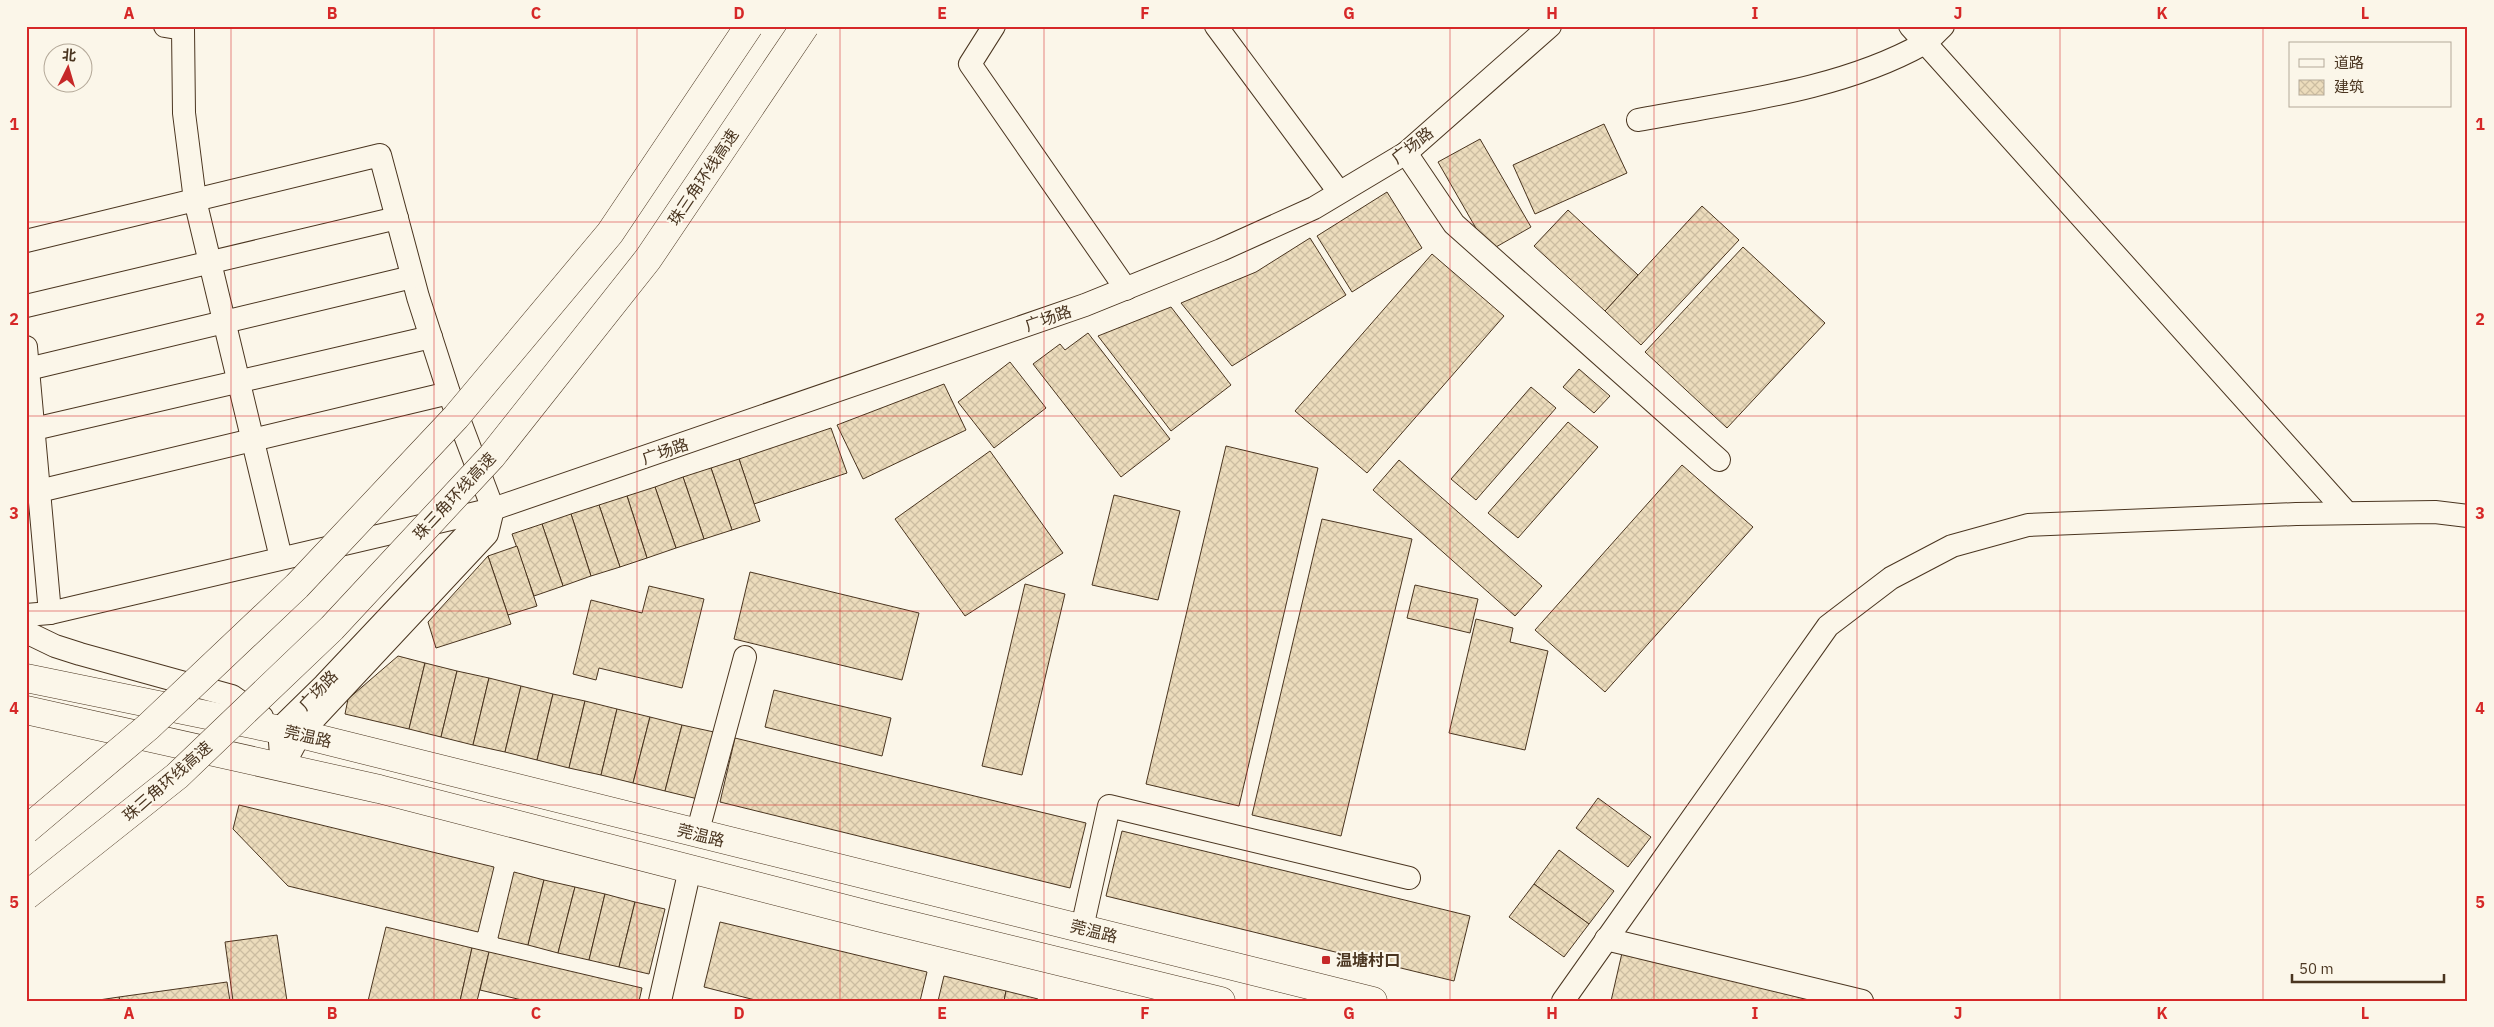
<svg xmlns="http://www.w3.org/2000/svg" width="2494" height="1027" font-family="'IBM Plex Sans','Noto Sans SC',sans-serif">
<style>
.building{fill:url(#building-cross-hatch);stroke:#4a3520}
.lines{fill:none;stroke-linecap:round;stroke-linejoin:round}
.minor-casing{stroke:#4a3520;stroke-width:24}
.major-casing{stroke:#4a3520;stroke-width:29}
.minor{stroke:#fbf6e9;stroke-width:22}
.major{stroke:#fbf6e9;stroke-width:28}
.highway-bridge-casing{stroke:#4a3520;stroke-width:29;stroke-linecap:butt}
.highway-bridge{stroke:#fbf6e9;stroke-width:28}
.grid{fill:none;stroke:#d62828;stroke-width:1;stroke-opacity:0.55}
.poi-dot{fill:#c62828;stroke:#fbf6e9;stroke-width:2}
.labels{text-anchor:middle;dominant-baseline:central;stroke-width:4;stroke-linejoin:round;paint-order:stroke}
.street-label{font-size:16px;fill:#4a3520;stroke:#fbf6e9}
.poi-label{font-size:16px;font-weight:bold;fill:#4a3520;stroke:#fbf6e9;text-anchor:start}
.neatline{fill:none;stroke:#d62828;stroke-width:2}
.grid-label{font-size:16px;text-anchor:middle;font-weight:bold;fill:#d62828}
</style>
<defs>
<pattern id="building-cross-hatch" width="8" height="8" patternUnits="userSpaceOnUse" patternTransform="scale(1.25)"><rect width="8" height="8" fill="#ecdcbc"/><path d="M0 0l8 8M0 8l8-8" fill="none" stroke="#ccbda1"/></pattern>
</defs>
<rect width="100%" height="100%" fill="#fbf6e9"/>
<g class="building">
<polygon points="1604,124 1627,173 1535,214 1513,165"/>
<polygon points="1480,139 1531,227 1489,251 1438,162"/>
<polygon points="1387,192 1422,248 1352,292 1317,236"/>
<polygon points="1702,206 1739,240 1641,345 1605,311"/>
<polygon points="1568,210 1638,275 1605,311 1534,246"/>
<polygon points="1310,238 1346,295 1232,366 1181,303 1256,272"/>
<polygon points="1743,247 1825,323 1727,428 1645,352"/>
<polygon points="1432,254 1504,316 1367,473 1295,411"/>
<polygon points="1171,307 1231,385 1171,431 1098,336"/>
<polygon points="1088,333 1170,439 1121,477 1033,364 1060,344 1065,350"/>
<polygon points="1010,362 1046,408 994,448 958,402"/>
<polygon points="1579,369 1610,396 1594,413 1563,387"/>
<polygon points="944,384 966,430 863,479 837,425"/>
<polygon points="1531,387 1556,408 1476,500 1451,479"/>
<polygon points="1568,422 1598,447 1518,538 1488,513"/>
<polygon points="831,428 847,473 754,504 739,459"/>
<polygon points="1226,446 1318,468 1239,806 1146,784"/>
<polygon points="990,451 1063,553 965,616 895,519"/>
<polygon points="739,459 760,521 732,530 711,468"/>
<polygon points="1399,460 1542,586 1515,616 1373,490"/>
<polygon points="1682,465 1753,527 1605,692 1535,630"/>
<polygon points="711,468 732,530 704,539 683,477"/>
<polygon points="683,477 704,539 676,548 655,487"/>
<polygon points="655,487 676,548 647,558 627,496"/>
<polygon points="1114,495 1180,511 1158,600 1092,585"/>
<polygon points="627,496 647,558 620,567 599,505"/>
<polygon points="599,505 620,567 591,576 571,514"/>
<polygon points="571,514 591,576 563,586 542,524"/>
<polygon points="1322,519 1412,539 1341,836 1252,815"/>
<polygon points="542,524 563,586 534,596 512,534"/>
<polygon points="517,546 537,606 508,615 488,556"/>
<polygon points="488,556 511,624 436,648 428,622"/>
<polygon points="750,572 919,613 902,680 734,639"/>
<polygon points="1025,584 1065,594 1022,775 982,766"/>
<polygon points="1415,585 1478,599 1470,633 1407,618"/>
<polygon points="649,586 704,599 682,688 599,668 596,680 573,674 591,600 642,613"/>
<polygon points="1476,619 1513,628 1510,642 1548,651 1525,750 1449,733"/>
<polygon points="398,656 425,663 409,729 345,714 348,699"/>
<polygon points="425,663 457,671 441,737 409,729"/>
<polygon points="457,671 489,678 473,745 441,737"/>
<polygon points="489,678 521,686 505,752 473,745"/>
<polygon points="521,686 553,694 537,760 505,752"/>
<polygon points="774,690 891,718 882,756 765,727"/>
<polygon points="553,694 585,701 569,768 537,760"/>
<polygon points="585,701 617,709 601,775 569,768"/>
<polygon points="617,709 650,717 633,783 601,775"/>
<polygon points="650,717 682,725 665,791 633,783"/>
<polygon points="682,725 714,732 698,799 665,791"/>
<polygon points="735,738 1086,823 1070,888 720,802"/>
<polygon points="1598,798 1651,837 1628,867 1576,828"/>
<polygon points="239,805 494,867 478,932 288,886 233,829"/>
<polygon points="1122,831 1470,916 1454,981 1106,896"/>
<polygon points="1559,850 1614,891 1589,924 1534,884"/>
<polygon points="514,872 544,880 528,945 498,938"/>
<polygon points="544,880 575,887 558,953 528,945"/>
<polygon points="1534,884 1589,924 1564,957 1509,917"/>
<polygon points="575,887 605,894 589,960 558,953"/>
<polygon points="605,894 635,902 619,967 589,960"/>
<polygon points="635,902 665,909 649,974 619,967"/>
<polygon points="720,922 927,972 920,1001 759,1001 704,987"/>
<polygon points="386,927 472,948 460,1001 368,1001"/>
<polygon points="277,935 287,1001 233,1001 225,942"/>
<polygon points="472,948 489,952 477,1001 460,1001"/>
<polygon points="489,952 642,988 639,1001 526,1001 480,990"/>
<polygon points="1622,953 1816,1001 1611,1001"/>
<polygon points="944,976 1006,991 1004,1001 938,1001"/>
<polygon points="227,982 230,1001 120,1001 119,997"/>
<polygon points="1006,991 1038,999 1037,1001 1004,1001"/>
<polygon points="119,997 120,1001 92,1001"/>
</g>
<g class="lines">
<g class="minor-casing">
<g id="minor">
<polyline points="165,26 183,29 184,113 195,200 281,558"/>
<polyline points="994,26 970,64 1126,289"/>
<polyline points="1216,26 1339,192"/>
<polyline points="1910,26 2347,513"/>
<path d="M1638 120C1731 102 1839 91 1923 44 1930 40 1937 32 1943 26"/>
<polyline points="1406,153 1454,224 1719,460"/>
<polyline points="26,241 380,155 418,297 449,393 493,509"/>
<polyline points="26,306 397,218"/>
<polyline points="26,347 50,613"/>
<polyline points="28,369 412,277"/>
<polyline points="34,429 431,337"/>
<polyline points="39,491 449,393"/>
<polygon points="493,509 487,534 300,734 282,768 279,729 324,685 475,525"/>
<polyline points="26,615 50,613 493,509 1085,305 1221,250 1314,208 1406,153 1550,26"/>
<polyline points="26,632 55,646 80,654 232,696 262,717"/>
<polyline points="697,834 745,657"/>
<polyline points="1082,928 1109,806 1409,878"/>
<polyline points="1606,939 1862,1001"/>
<polyline points="660,1001 690,869"/>
<polyline points="1563,1001 1828,626 1891,578 1952,546 2028,525 2296,514 2435,512 2468,516"/>
</g>
</g>
<g class="major-casing">
<g id="major">
<polyline points="26,678 300,734 1373,1001"/>
<polyline points="26,710 379,789 877,917 1221,1001"/>
</g>
</g>
<use href="#minor" class="minor"/>
<use href="#major" class="major"/>
<g class="highway-bridge-casing">
<g id="highway-bridge">
<polyline points="26,830 148,727 297,586 456,417 610,233 749,26"/>
<polyline points="26,896 177,776 332,628 492,456 648,259 805,26"/>
</g>
</g>
<use href="#highway-bridge" class="highway-bridge"/>
</g>
<path class="grid" d="M231 26V1001M434 26V1001M637 26V1001M840 26V1001M1044 26V1001M1247 26V1001M1450 26V1001M1654 26V1001M1857 26V1001M2060 26V1001M2263 26V1001M26 222H2468M26 416H2468M26 611H2468M26 805H2468"/>
<rect class="poi-dot" x="1321" y="955" width="10" height="10" rx="2.5"/>
<g class="labels">
<g class="street-label">
<text transform="translate(1412 145) rotate(-38)">广场路</text>
<text transform="translate(703 177) rotate(-56)">珠三角环线高速</text>
<text transform="translate(1048 318) rotate(-19)">广场路</text>
<text transform="translate(665 451) rotate(-19)">广场路</text>
<text transform="translate(454 496) rotate(-47)">珠三角环线高速</text>
<text transform="translate(318 690) rotate(-46)">广场路</text>
<text transform="translate(308 736) rotate(13)">莞温路</text>
<text transform="translate(167 781) rotate(-41)">珠三角环线高速</text>
<text transform="translate(701 835) rotate(14)">莞温路</text>
<text transform="translate(1094 931) rotate(14)">莞温路</text>
</g>
<g class="poi-label">
<text x="1336" y="960">温塘村口</text>
</g>
</g>
<rect width="2494" height="1027" fill="none" stroke="#fbf6e9" stroke-width="55"/>
<rect x="2289" y="42" width="162" height="65" fill="#fbf6e9" stroke="#b4a999"/>
<rect x="2299" y="59" width="25" height="8" fill="#fbf6e9" stroke="#b4a999"/>
<text x="2334" y="68" font-size="15" fill="#4a3520">道路</text>
<rect x="2299" y="80" width="25" height="15" fill="url(#building-cross-hatch)" stroke="#b4a999"/>
<text x="2334" y="92" font-size="15" fill="#4a3520">建筑</text>
<g transform="translate(68 68) rotate(5)"><circle r="24" fill="#fbf6e9" stroke="#b4a999"/>
<path d="M0-4L9 19L0 12L-9 19Z" fill="#c62828"/>
<text y="-8" font-size="14" font-weight="bold" text-anchor="middle" fill="#4a3520">北</text>
</g>
<path d="M2292 974v8h152v-8" fill="none" stroke="#4a3520" stroke-width="2.5"/>
<text x="2299" y="974" font-size="15" fill="#4a3520" stroke="#fbf6e9" stroke-width="4" paint-order="stroke">50 m</text>
<rect x="28" y="28" width="2438" height="972" class="neatline"/>
<g class="grid-label">
<text x="129" y="19">A</text>
<text x="332" y="19">B</text>
<text x="536" y="19">C</text>
<text x="739" y="19">D</text>
<text x="942" y="19">E</text>
<text x="1145" y="19">F</text>
<text x="1349" y="19">G</text>
<text x="1552" y="19">H</text>
<text x="1755" y="19">I</text>
<text x="1958" y="19">J</text>
<text x="2162" y="19">K</text>
<text x="2365" y="19">L</text>
<text x="14" y="130">1</text>
<text x="2480" y="130">1</text>
<text x="14" y="325">2</text>
<text x="2480" y="325">2</text>
<text x="14" y="519">3</text>
<text x="2480" y="519">3</text>
<text x="14" y="714">4</text>
<text x="2480" y="714">4</text>
<text x="14" y="908">5</text>
<text x="2480" y="908">5</text>
<text x="129" y="1019">A</text>
<text x="332" y="1019">B</text>
<text x="536" y="1019">C</text>
<text x="739" y="1019">D</text>
<text x="942" y="1019">E</text>
<text x="1145" y="1019">F</text>
<text x="1349" y="1019">G</text>
<text x="1552" y="1019">H</text>
<text x="1755" y="1019">I</text>
<text x="1958" y="1019">J</text>
<text x="2162" y="1019">K</text>
<text x="2365" y="1019">L</text>
</g>
</svg>
